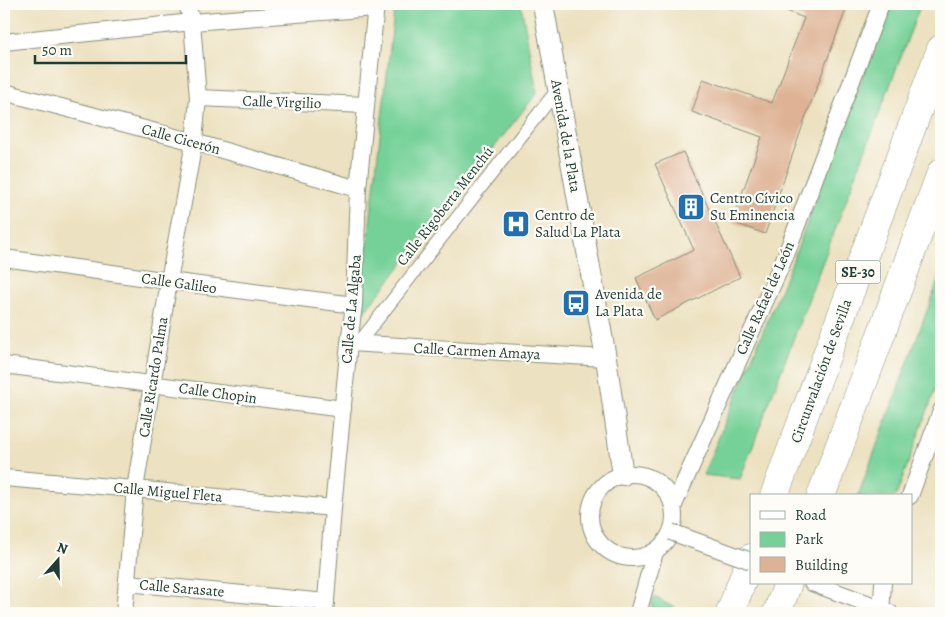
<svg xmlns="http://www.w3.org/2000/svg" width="945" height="617" font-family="Alegreya,serif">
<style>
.green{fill:#76d198;stroke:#4a8766}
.building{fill:#deb294}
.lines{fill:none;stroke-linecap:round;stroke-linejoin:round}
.pedestrian-casing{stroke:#868f7a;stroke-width:14}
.minor-casing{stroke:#868f7a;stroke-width:18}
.tertiary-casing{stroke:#868f7a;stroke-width:22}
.motorway-casing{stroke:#868f7a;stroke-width:29}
.pedestrian{stroke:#fff;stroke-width:12}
.minor{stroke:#fff;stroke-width:16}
.tertiary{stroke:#fff;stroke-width:20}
.motorway{stroke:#fff;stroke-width:28}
.minor-bridge-casing{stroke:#868f7a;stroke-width:18;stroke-linecap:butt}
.minor-bridge{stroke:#fff;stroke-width:16}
.labels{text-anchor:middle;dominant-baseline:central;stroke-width:4.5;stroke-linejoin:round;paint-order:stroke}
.shield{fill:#fdfcf7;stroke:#62766e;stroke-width:1}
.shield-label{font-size:14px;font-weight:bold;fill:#1f3d34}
.street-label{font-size:15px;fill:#1f3d34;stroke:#fdfcf7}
.poi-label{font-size:15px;fill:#1f3d34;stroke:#fdfcf7;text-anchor:start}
</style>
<rect width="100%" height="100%" fill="#fdfcf7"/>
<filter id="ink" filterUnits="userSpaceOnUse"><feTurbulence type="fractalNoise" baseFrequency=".02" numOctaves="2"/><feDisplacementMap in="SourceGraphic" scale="10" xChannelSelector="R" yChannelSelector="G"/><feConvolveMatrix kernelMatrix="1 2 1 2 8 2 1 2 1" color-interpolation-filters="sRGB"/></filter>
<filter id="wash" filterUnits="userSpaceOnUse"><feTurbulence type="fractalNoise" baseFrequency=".0096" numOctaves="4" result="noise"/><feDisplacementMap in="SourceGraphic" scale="20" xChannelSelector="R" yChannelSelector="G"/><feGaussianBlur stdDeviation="1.12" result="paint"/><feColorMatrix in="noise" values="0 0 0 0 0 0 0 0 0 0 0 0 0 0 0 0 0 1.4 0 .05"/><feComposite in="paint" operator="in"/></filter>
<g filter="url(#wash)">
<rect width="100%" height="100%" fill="#ece1c0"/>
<g class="green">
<polygon points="395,4 521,4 537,93 359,319"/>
<polygon points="890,4 921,4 740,479 703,475 791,265"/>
<polygon points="941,273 941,374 896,496 858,496"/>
<polygon points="654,597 685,613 650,613"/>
</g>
<g id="blocks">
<g class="building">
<polygon points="772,4 848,4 806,116 765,234 732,222 762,137 692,112 703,79 772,103 804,18 772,5"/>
<polygon points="683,152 740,277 655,320 636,278 694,250 655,164"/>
</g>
</g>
</g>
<g filter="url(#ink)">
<use href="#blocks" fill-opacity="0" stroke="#868f7a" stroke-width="1"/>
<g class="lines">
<g class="pedestrian-casing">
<polyline id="pedestrian" points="358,344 558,89"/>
</g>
<g class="minor-casing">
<g id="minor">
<polyline points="4,42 192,22 375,8"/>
<polyline points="4,92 194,142 358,189"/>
<polyline points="198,98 366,105"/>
<polyline points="4,258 169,281 354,305"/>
<polyline points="349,343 606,358"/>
<polyline points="4,365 343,409"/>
<circle cx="632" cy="516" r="42"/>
<polyline points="4,478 135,489 333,508"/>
<polyline points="910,496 941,411"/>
<polyline points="674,505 785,257 881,4"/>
<polyline points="127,583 326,602"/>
<polyline points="812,583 880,608 890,613"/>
<polyline points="124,613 135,489 169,281 194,142 198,98 192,22 187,4"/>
<polyline points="325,613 333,508 349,343 354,305 358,189 376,4"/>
<polyline points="638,613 655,552"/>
<polyline points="881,613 883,583"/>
</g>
</g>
<g class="tertiary-casing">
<polyline id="tertiary" points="543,4 606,358 623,475"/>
</g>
<g class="motorway-casing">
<g id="motorway">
<polyline points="774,496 941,49"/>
<polyline points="821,496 941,173"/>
<polyline points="730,613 751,558"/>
<polyline points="777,613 788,583"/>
</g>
</g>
<use href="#pedestrian" class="pedestrian"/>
<use href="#minor" class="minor"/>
<use href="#tertiary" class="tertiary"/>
<use href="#motorway" class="motorway"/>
<g class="minor-bridge-casing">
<polyline id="minor-bridge" points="671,532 751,561"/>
</g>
<use href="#minor-bridge" class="minor-bridge"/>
</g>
</g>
<defs>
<g id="building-square" transform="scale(1.4375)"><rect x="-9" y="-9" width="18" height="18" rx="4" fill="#1f6fb2" stroke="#fdfcf7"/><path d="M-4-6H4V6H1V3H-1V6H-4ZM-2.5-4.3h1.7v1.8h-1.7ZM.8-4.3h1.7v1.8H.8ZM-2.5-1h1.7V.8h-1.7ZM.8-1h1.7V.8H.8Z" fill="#fff"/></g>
<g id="hospital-square" transform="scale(1.4375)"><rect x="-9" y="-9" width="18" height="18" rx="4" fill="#1f6fb2" stroke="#fdfcf7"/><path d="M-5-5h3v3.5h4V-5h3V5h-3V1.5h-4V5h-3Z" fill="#fff"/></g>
<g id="bus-square" transform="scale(1.4375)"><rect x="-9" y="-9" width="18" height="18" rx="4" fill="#1f6fb2" stroke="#fdfcf7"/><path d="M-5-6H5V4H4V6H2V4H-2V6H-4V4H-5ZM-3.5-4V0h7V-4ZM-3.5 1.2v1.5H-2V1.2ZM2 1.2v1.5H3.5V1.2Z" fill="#fff"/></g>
</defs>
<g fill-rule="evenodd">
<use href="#building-square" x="691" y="207"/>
<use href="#hospital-square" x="516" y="224"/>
<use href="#bus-square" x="576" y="303"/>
</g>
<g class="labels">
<rect class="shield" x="835.5" y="260.5" width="45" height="23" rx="4"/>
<g class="shield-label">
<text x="858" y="272">SE-30</text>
</g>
<g class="street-label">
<text transform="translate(282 102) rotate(2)">Calle Virgilio</text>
<text transform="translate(566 136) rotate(80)">Avenida de la Plata</text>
<text transform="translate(181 139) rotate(15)">Calle Cicerón</text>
<text transform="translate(445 206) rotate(-52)">Calle Rigoberta Menchú</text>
<text transform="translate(179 283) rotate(8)">Calle Galileo</text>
<text transform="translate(765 298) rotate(-66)">Calle Rafael de León</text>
<text transform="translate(351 309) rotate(-85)">Calle de La Algaba</text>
<text transform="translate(477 351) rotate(3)">Calle Carmen Amaya</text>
<text transform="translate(821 371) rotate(-70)">Circunvalación de Sevilla</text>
<text transform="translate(153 377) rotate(-81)">Calle Ricardo Palma</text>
<text transform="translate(218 393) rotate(8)">Calle Chopin</text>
<text transform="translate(168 492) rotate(5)">Calle Miguel Fleta</text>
<text transform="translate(182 588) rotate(5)">Calle Sarasate</text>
</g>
<g class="poi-label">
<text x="710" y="198">Centro Cívico<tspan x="710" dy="17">Su Eminencia</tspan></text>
<text x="535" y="215">Centro de<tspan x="535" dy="17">Salud La Plata</tspan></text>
<text x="595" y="294">Avenida de<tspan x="595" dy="17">La Plata</tspan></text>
</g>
</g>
<rect width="945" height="617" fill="none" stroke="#fdfcf7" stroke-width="20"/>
<rect x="750" y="494" width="162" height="90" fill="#fdfcf7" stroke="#a4b0a9"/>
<rect x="760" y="511" width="25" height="8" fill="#ffffff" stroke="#a4b0a9"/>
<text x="795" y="520" font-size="15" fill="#1f3d34">Road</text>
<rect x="760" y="532" width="25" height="15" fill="#76d198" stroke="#a4b0a9"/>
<text x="795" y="544" font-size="15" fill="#1f3d34">Park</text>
<rect x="760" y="557" width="25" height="15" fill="#deb294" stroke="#a4b0a9"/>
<text x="795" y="570" font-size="15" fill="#1f3d34">Building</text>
<g transform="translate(58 560) rotate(20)" stroke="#fdfcf7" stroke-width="4" paint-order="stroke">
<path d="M0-4L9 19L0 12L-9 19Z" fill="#1f3d34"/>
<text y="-8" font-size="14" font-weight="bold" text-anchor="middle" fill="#1f3d34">N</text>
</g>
<path d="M35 55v8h151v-8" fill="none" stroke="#1f3d34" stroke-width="2.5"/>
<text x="42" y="55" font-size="15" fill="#1f3d34" stroke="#fdfcf7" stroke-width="4" paint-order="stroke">50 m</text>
</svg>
